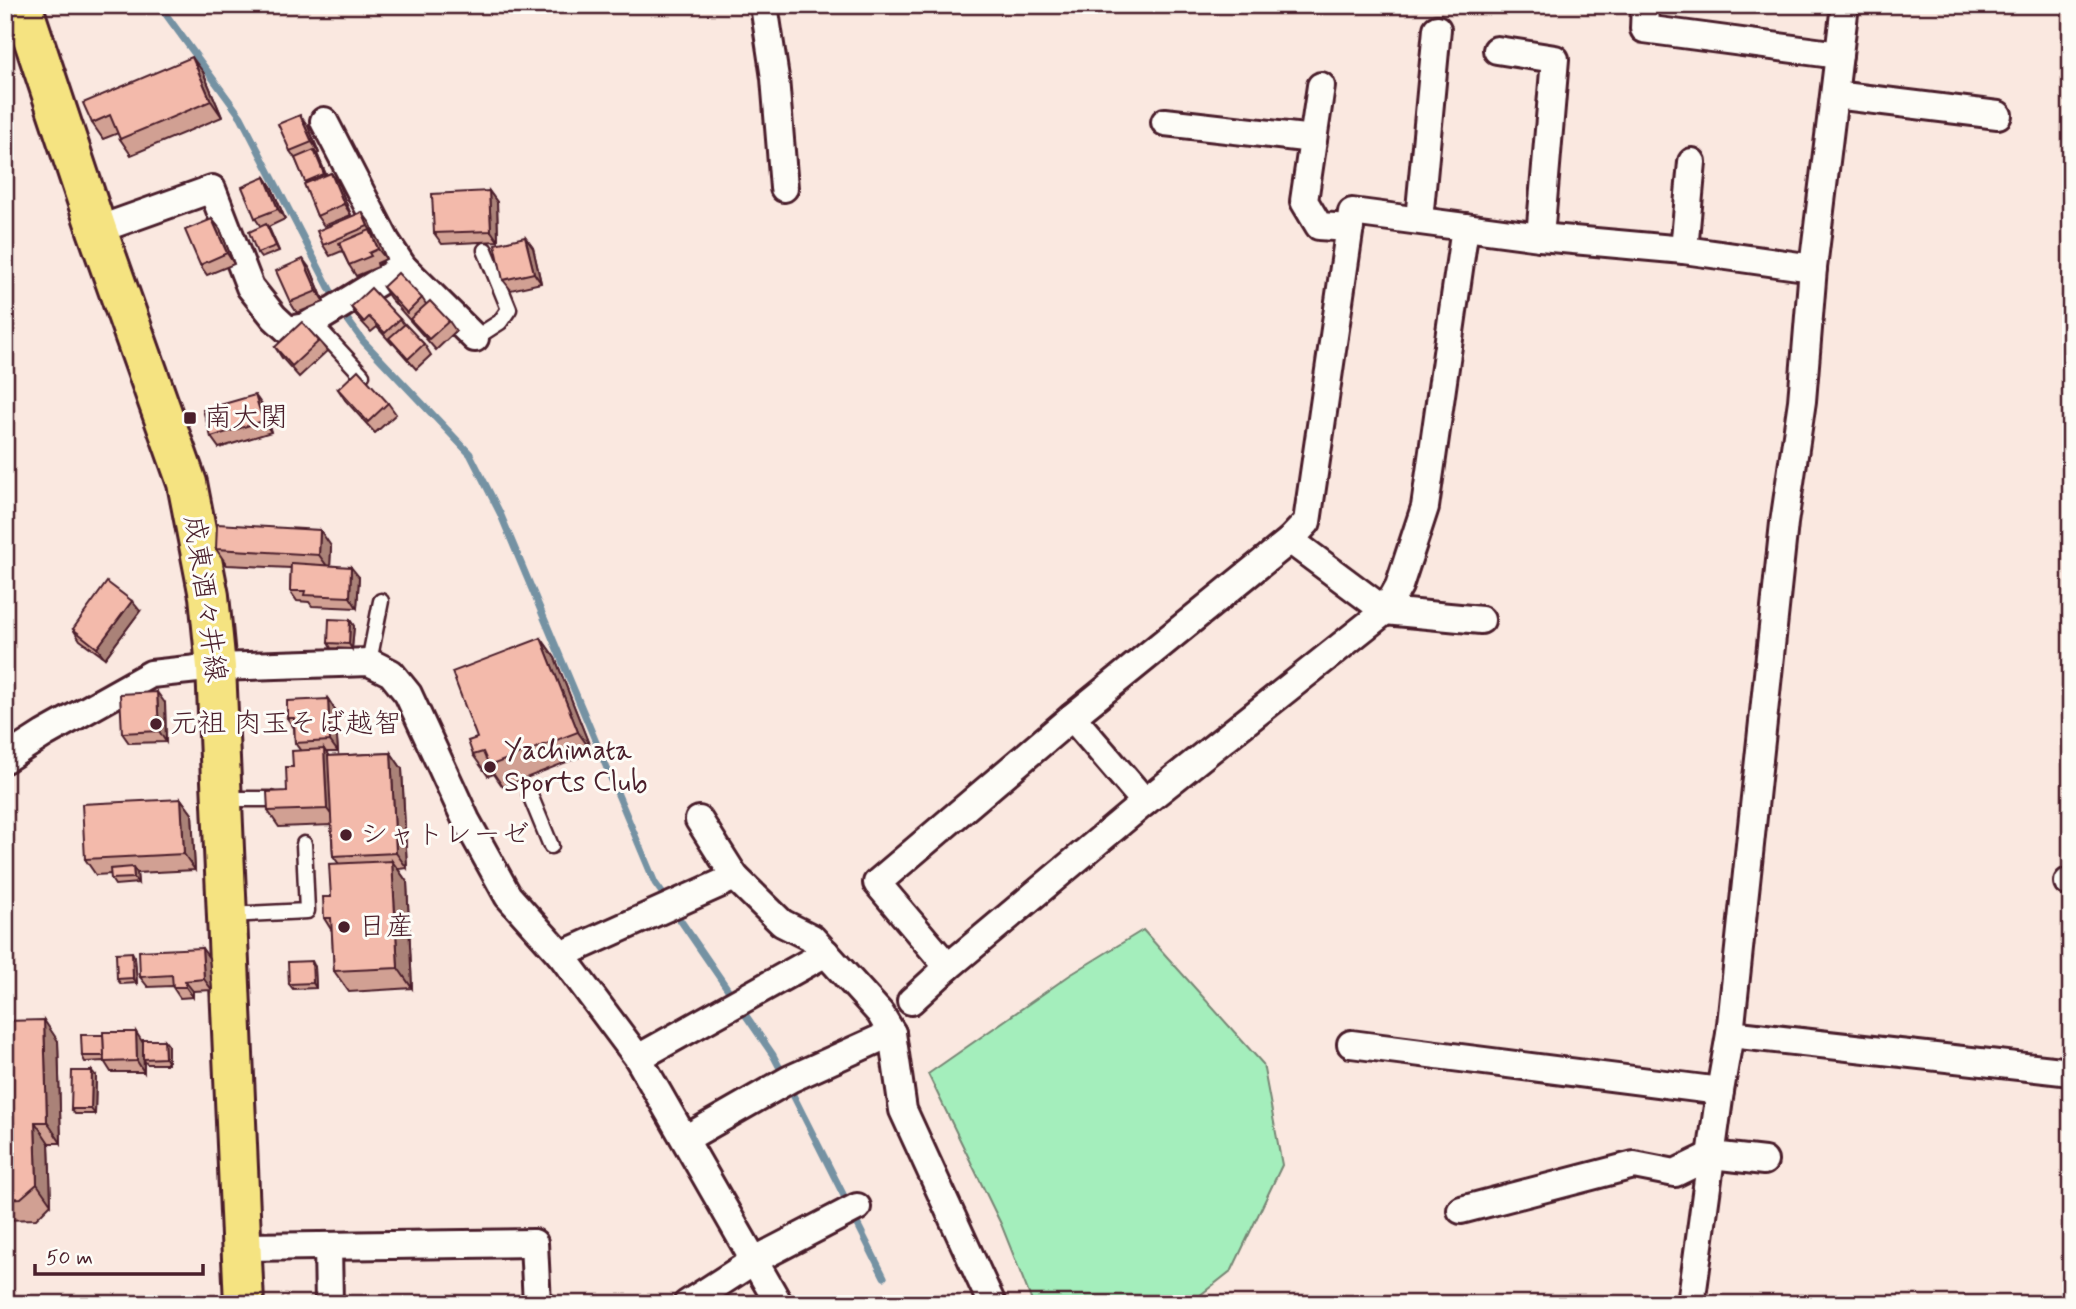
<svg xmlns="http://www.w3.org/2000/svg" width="2076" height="1309" font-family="Mynerve,'Klee One',sans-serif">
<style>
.green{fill:#a4eebc;stroke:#778674;stroke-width:2}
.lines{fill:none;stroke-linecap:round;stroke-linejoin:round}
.stream{stroke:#7592a3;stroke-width:7}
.service-casing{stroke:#4a1f2b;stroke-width:19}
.minor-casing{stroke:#4a1f2b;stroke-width:32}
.primary-casing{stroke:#4a1f2b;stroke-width:44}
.service{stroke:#fdfcf7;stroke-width:14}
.minor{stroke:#fdfcf7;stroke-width:26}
.primary{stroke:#f5e381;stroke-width:38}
.wall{fill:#d1a093;stroke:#4a1f2b;stroke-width:2}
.shaded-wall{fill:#aa8278;stroke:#4a1f2b;stroke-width:2}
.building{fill:#f3baab;stroke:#4a1f2b;stroke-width:2}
.poi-dot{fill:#4a1f2b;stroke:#fdfcf7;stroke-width:2.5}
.labels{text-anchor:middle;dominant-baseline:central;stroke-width:6;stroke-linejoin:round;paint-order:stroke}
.poi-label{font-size:28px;fill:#4a1f2b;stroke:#fdfcf7;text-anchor:start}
.street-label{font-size:28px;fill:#4a1f2b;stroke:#fdfcf7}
</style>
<rect width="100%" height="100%" fill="#fae8e0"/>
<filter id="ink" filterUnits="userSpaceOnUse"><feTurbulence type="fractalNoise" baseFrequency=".0143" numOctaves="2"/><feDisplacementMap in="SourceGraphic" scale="14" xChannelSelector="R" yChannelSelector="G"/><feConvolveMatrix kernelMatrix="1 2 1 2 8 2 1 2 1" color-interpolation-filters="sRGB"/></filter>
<g filter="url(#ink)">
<polygon class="green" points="1143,930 1263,1064 1282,1165 1232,1270 1189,1304 1033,1304 1001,1224 928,1074 1070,975"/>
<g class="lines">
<g class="stream">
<polyline points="159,5 241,117 336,301"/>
<polyline points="342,312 363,341 470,454 500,513 655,883 668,901"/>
<polyline points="674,911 773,1055 784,1076"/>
<polyline points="789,1087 848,1204"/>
<polyline points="853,1215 884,1277"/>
</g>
<g class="service-casing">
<g id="service">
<polyline points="313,322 362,375"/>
<polyline points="475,338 500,322 509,309 485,250"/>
<polyline points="369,662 381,601"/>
<polyline points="530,795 551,846"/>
<polyline points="224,799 272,799"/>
<polyline points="228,915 307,911 304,844"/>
</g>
</g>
<g class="minor-casing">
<g id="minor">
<polyline points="764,5 775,78 784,188"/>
<polyline points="1645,5 1644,29 1839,55"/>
<polyline points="1497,50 1555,59 1540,237"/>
<polyline points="1321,86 1304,201 1319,226 1350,228"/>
<polyline points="1835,95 1998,115"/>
<polyline points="324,121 386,241 403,267 475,338"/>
<polyline points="1165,122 1313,139"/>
<polyline points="1419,220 1437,29"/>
<polyline points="97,230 212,189 250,287 274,317 288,330 305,327 403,267"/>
<polyline points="1684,250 1692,162"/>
<polyline points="1290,540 1385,611 1481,620"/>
<polyline points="1072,717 1145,802"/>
<polyline points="5,759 44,734 151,674 216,667 369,662 391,673 408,694 466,820 508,896 561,955 638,1058 779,1304"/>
<polyline points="699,820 735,877 782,923 812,938 880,1013 892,1033 903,1110 992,1304"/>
<polyline points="2068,882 2071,882"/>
<polyline points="561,955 735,877"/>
<polyline points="948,967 1145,802 1385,611 1399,586 1425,507 1465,227"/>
<polyline points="911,1001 948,967 877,883 1072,717 1290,540 1307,522 1352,212 1540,237 1684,250 1813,268"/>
<polyline points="1730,1034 2071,1072"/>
<polyline points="1351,1044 1720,1091"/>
<polyline points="638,1058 826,953"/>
<polyline points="685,1139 790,1079 892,1033"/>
<polyline points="1461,1210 1634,1165 1675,1173 1712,1155 1764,1161"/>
<polyline points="328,1246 329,1304"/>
<polyline points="243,1247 534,1243 537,1304"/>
<polyline points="687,1304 755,1260 857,1207"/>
<polyline points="1691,1304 1720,1091 1730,1034 1784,523 1802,401 1813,268 1845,5"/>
</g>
</g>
<g class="primary-casing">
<polyline id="primary" points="22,5 97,230 187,483 209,596 216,667 244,1304"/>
</g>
<use href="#service" class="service"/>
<use href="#minor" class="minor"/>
<use href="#primary" class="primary"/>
</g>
<g class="wall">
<polygon points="203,72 222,117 131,155 120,139 118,133 103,139 92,123"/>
<polygon points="308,126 319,153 317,154 326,175 331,173 338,183 351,215 324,226 317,216 306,183 296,160 290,151"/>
<polygon points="265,177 272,188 285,219 268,227 279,251 261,258 257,253 261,227 255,218"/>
<polygon points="489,191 497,202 498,241 442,244 434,233"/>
<polygon points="212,219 220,229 234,264 207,275 200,265"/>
<polygon points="370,223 386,259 377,263 378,267 356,276 349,265 342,251 330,256 323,245"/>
<polygon points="525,237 533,248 541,283 511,290 503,280"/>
<polygon points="311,270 324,302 297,313 290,302"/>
<polygon points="383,287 422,298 426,304 449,321 456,331 436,350 390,298"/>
<polygon points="351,307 400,319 404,324 424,344 431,355 416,369 393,343 392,344 377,327 371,332 358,318"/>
<polygon points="319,341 327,351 299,377 282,358 275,347"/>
<polygon points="338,389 388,403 396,414 375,433 345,400"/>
<polygon points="262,405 271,432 219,448 211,437"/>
<polygon points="331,546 330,565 359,577 357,608 312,606 309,602 297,601 290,591 291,568 227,565 216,549"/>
<polygon points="140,611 105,658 80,640 73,629"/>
<polygon points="350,620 354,626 352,649 331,648 328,643"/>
<polygon points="541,638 555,658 592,752 503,787 494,774 488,776 473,755 477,738"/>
<polygon points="328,699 335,710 338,752 326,752 328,756 391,753 402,769 407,868 398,869 407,882 412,988 349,992 334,971 332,931 324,918 331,897 339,864 333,856 331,825 279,827 268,811 287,791 293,767 300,750 295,743 294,728 287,718"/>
<polygon points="165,703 166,742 129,743 122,733"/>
<polygon points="181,799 192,814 195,870 137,873 138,883 115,885 111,879 111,874 96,875 85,859"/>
<polygon points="135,958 137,983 121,984 117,979"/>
<polygon points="209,958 212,990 193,991 193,997 180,998 172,986 148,987 140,977"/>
<polygon points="315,967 316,988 293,989 289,984"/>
<polygon points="5,1021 58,1041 61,1143 49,1143 51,1204 36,1219 5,1220"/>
<polygon points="164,1040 168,1045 168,1064 147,1064 144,1060 144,1072 111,1072 104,1061 85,1062 82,1056 143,1042"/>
<polygon points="96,1076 95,1114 75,1114 71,1109"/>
</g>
<g class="shaded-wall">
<polygon points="192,57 203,72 222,117 211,101"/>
<polygon points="300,115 308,126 319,153 312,142"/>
<polygon points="314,150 318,156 328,179 324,174"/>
<polygon points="331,173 338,183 351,215 344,204"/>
<polygon points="265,177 272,188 285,219 278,209"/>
<polygon points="489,191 497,202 498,241 491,231"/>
<polygon points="362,212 370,223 375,237 368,226"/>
<polygon points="212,219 220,229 234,264 227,253"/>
<polygon points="266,224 270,230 279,251 276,246"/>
<polygon points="370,230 378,240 386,259 378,249"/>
<polygon points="525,237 533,248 541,283 534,273"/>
<polygon points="303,259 311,270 324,302 317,291"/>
<polygon points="255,395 262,405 271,432 263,421"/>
<polygon points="320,530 331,546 330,570 319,555"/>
<polygon points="351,567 359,577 357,608 350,597"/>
<polygon points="132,601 140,611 105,658 97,648"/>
<polygon points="350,620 354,626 352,649 349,644"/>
<polygon points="541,638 555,658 592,752 578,732"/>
<polygon points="157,692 165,703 166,742 159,731"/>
<polygon points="328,699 335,710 338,752 330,741"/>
<polygon points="324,749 335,765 338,824 327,809"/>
<polygon points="391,753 402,769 407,868 396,853"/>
<polygon points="181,799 192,814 195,870 184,854"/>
<polygon points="392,861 407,882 412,988 398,968"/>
<polygon points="133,867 137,873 138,883 134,878"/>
<polygon points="202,948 209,958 212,990 204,979"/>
<polygon points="132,952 135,958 137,983 133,978"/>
<polygon points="312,961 315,967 316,988 313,983"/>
<polygon points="185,981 193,991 193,997 186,987"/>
<polygon points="44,1020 58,1041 61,1143 47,1122"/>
<polygon points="136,1032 143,1043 144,1072 137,1061"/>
<polygon points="164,1040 168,1045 168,1064 165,1058"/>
<polygon points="92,1071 96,1076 95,1114 91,1109"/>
<polygon points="35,1122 49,1143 51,1204 37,1184"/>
</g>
<g class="building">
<polygon points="192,57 211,101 120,139 110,115 92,123 83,103"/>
<polygon points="300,115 312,142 290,151 278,124"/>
<polygon points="314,150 324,174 305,182 295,158"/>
<polygon points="331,173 344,204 317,216 304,184"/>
<polygon points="265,177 278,209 255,218 242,187"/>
<polygon points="489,191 491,231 434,233 432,194"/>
<polygon points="362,212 368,226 323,245 317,231"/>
<polygon points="212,219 227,253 200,265 185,230"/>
<polygon points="266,224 276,246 257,253 249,232"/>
<polygon points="370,230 378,249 369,253 371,256 349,265 339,243"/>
<polygon points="525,237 534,273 503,280 495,244"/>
<polygon points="303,259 317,291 290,302 276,271"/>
<polygon points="398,273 422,298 407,313 383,287"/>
<polygon points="371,288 400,319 385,333 369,317 364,322 351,307"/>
<polygon points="430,301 449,321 429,339 410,319"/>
<polygon points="302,322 319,341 292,366 275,347"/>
<polygon points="405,324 424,344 408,359 389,338"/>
<polygon points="358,370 388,403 368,422 338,389"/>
<polygon points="255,395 263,421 211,437 203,410"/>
<polygon points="217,524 320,530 319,555 216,549"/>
<polygon points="291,563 351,567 350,597 304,595 305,591 290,591"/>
<polygon points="107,582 132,601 97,648 73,629"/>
<polygon points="329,619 350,620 349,644 328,643"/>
<polygon points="541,638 578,732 489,766 483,752 473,755 468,741 477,738 452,672"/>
<polygon points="157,692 159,731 122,733 120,694"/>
<polygon points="328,699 330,741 295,743 294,718 287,718 287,701"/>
<polygon points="324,749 327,809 268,811 267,792 287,791 286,767 293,767 292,751"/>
<polygon points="391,753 396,853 333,856 328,756"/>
<polygon points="181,799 184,854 85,859 82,804"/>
<polygon points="392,861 398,968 334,971 331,918 324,918 323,897 331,897 329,864"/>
<polygon points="133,867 134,878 111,879 110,869"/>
<polygon points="202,948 204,979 185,981 186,987 173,987 172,975 140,977 139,951"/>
<polygon points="132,952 133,978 117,979 116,953"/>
<polygon points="312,961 313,983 289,984 288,962"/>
<polygon points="44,1020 47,1122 35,1122 37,1184 21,1198 5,1199 5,1021"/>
<polygon points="103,1032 136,1032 137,1061 104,1062"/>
<polygon points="81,1035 103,1035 104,1056 82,1056"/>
<polygon points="143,1040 164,1040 165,1058 143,1059"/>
<polygon points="72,1071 92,1071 91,1109 71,1109"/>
</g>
</g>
<g class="poi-dot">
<rect x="183" y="411" width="14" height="14" rx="3.5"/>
<circle cx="156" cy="724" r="7"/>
<circle cx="490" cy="767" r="7"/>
<circle cx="346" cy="835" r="7"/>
<circle cx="344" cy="927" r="7"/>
</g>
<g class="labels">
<g class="poi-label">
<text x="204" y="418">南大関</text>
<text x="170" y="724">元祖 肉玉そば越智</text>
<text x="504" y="751">Yachimata<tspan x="504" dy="32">Sports Club</tspan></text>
<text x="360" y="835">シャトレーゼ</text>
<text x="358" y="927">日産</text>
</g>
<g class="street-label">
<text transform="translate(204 599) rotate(82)">成東酒々井線</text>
</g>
</g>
<rect width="2076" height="1309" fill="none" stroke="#fdfcf7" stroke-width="28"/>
<rect x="14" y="14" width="2048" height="1281" fill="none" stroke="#4a1f2b" stroke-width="2.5" filter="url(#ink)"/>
<path d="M35 1264v10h168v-10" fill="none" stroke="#4a1f2b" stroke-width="3.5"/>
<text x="46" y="1264" font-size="21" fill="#4a1f2b" stroke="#fdfcf7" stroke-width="5" paint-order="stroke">50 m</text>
</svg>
